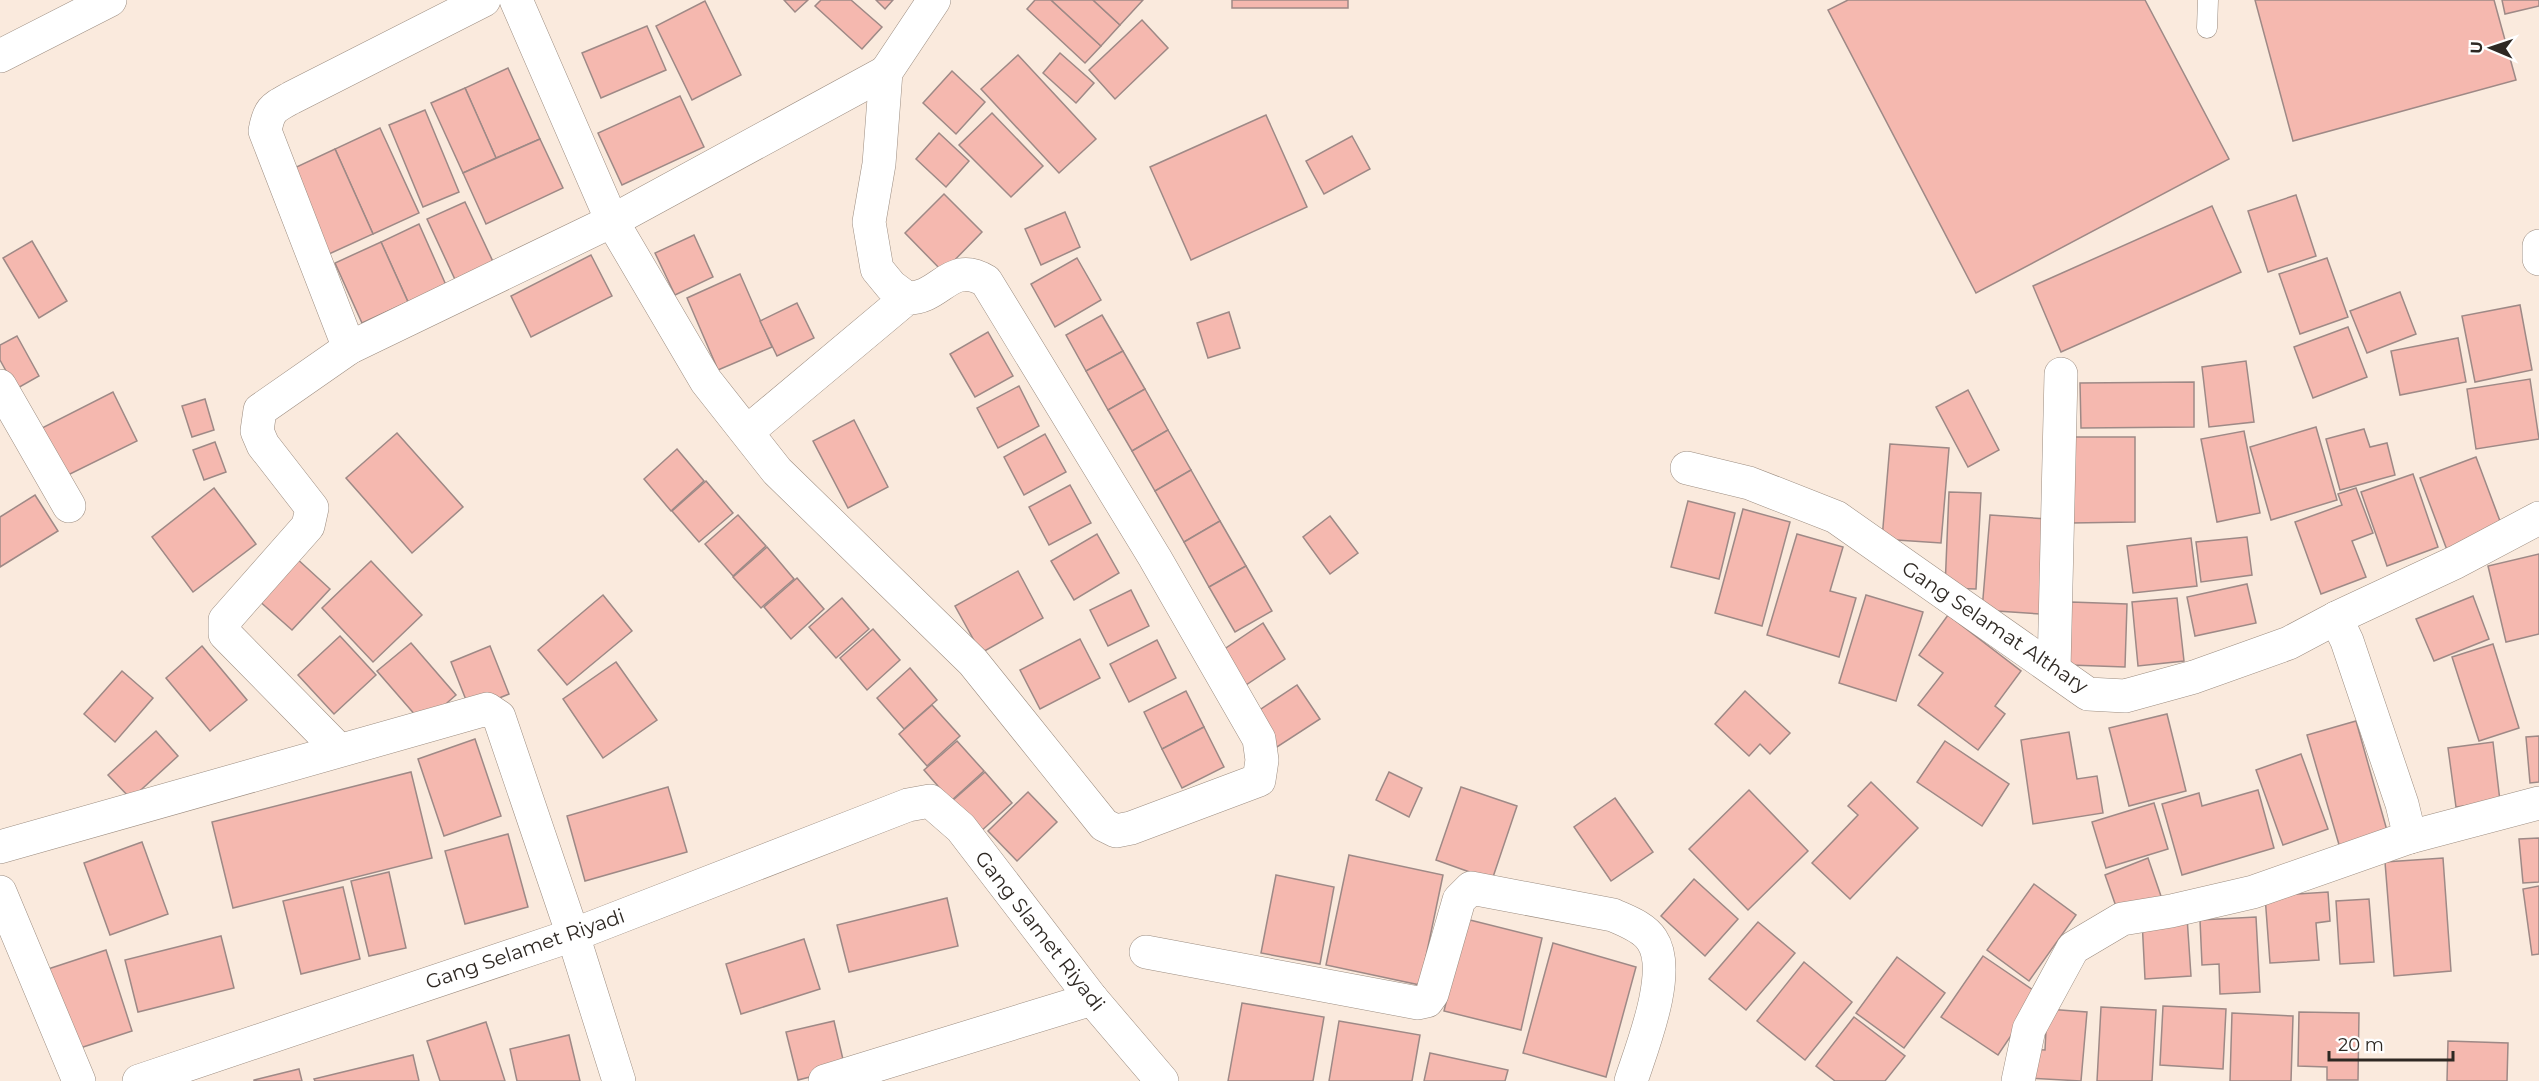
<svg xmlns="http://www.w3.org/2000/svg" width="2539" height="1081" font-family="Montserrat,sans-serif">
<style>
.building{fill:#f5b8af;stroke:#9e8986;stroke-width:1.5}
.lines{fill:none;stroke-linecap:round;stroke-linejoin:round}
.lane-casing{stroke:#9c8d81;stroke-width:21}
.street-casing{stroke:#9c8d81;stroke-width:34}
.lane{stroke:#fff;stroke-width:20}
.street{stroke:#fff;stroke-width:33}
.labels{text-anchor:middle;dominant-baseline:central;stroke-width:4.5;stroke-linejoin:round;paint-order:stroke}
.street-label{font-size:20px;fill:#2e2823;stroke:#fff}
</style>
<rect width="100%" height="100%" fill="#faeadd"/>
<g class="building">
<polygon points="784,0 808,0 795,12"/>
<polygon points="821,0 851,0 882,27 862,49 815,6"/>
<polygon points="876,0 893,0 885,9"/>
<polygon points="1035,0 1051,0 1101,46 1085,63 1027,9"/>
<polygon points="1051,0 1093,0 1120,25 1101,46"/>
<polygon points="1093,0 1143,0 1120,25"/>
<rect x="1232" y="0" width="116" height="8"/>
<polygon points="1848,0 2145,0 2229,159 1976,293 1828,10"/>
<polygon points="2255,0 2494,0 2516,80 2293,141"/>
<polygon points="2502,0 2539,0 2539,6 2505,14"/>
<polygon points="705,1 741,75 692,100 656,26"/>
<polygon points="1142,20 1168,48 1115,99 1089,70"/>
<polygon points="647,26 666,70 601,98 582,53"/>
<polygon points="1060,53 1094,83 1076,103 1043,73"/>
<polygon points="1018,55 1096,139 1059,173 981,89"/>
<polygon points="508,68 540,139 496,158 465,88"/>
<polygon points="952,71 985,102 956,134 923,103"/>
<polygon points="465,88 496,158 463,173 431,103"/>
<polygon points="680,96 704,147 622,185 598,133"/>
<polygon points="425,110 459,192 423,207 389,125"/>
<polygon points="992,113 1043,166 1011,197 959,145"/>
<polygon points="1266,115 1307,207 1191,260 1150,167"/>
<polygon points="380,128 419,213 373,234 335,149"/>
<polygon points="939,133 969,161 946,187 916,159"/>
<polygon points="1352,136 1370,169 1324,194 1306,161"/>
<polygon points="540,139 563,188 486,224 463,173"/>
<polygon points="335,149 373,234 329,254 290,170"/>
<polygon points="944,194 982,232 943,272 905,233"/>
<polygon points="2296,195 2316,256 2268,272 2248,211"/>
<polygon points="465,202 496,268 458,286 427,219"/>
<polygon points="2212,206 2241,272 2061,352 2033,286"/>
<polygon points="1065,212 1080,247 1041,265 1025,229"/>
<polygon points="419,224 446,285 408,302 381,242"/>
<polygon points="694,235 713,277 675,295 655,253"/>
<polygon points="32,241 67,301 39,318 3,258"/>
<polygon points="381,242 408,302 362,323 335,263"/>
<polygon points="591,255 612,296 531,337 511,296"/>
<polygon points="1077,258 1101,300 1055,327 1031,284"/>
<polygon points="2327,258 2348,317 2300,334 2279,274"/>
<polygon points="740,274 772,347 718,370 687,298"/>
<polygon points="2400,292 2416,334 2367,353 2350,311"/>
<polygon points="797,303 814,338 777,356 760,321"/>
<polygon points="2520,305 2532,370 2475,382 2462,316"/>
<polygon points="1229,312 1240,348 1208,358 1197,323"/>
<polygon points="1102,315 1123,351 1086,371 1066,335"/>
<polygon points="2348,327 2367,377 2313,398 2294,347"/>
<polygon points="988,332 1013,376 975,397 950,354"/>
<polygon points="17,336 39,376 16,389 0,360 0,345"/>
<polygon points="2458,338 2466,382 2400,395 2391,351"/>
<polygon points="1123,351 1145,389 1108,410 1086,371"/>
<polygon points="2246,361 2254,422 2209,427 2202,367"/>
<polygon points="2530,379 2539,439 2476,449 2467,389"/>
<polygon points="2194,382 2194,427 2081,428 2080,383"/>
<polygon points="1019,386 1039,426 998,448 977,408"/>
<polygon points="1145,389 1168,430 1132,451 1108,410"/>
<polygon points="1968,390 1999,450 1968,467 1936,407"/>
<polygon points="113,392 137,441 66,476 42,428"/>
<polygon points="205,399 214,430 192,437 182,406"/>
<polygon points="854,420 888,487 848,508 813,441"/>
<polygon points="2316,427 2337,500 2271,520 2250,447"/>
<polygon points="2364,429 2370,447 2387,443 2395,475 2340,490 2326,439"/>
<polygon points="1168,430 1191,470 1155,491 1132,451"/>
<polygon points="2244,431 2260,513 2217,522 2201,439"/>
<polygon points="397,433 463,507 412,553 346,478"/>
<polygon points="1045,434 1066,472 1024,495 1004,457"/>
<polygon points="2071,437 2135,437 2135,522 2071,523"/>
<polygon points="215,442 226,472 204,480 193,450"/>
<polygon points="1890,444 1949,448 1941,543 1882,539"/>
<polygon points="677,449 704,481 671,511 644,479"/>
<polygon points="2476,457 2503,529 2447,550 2420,478"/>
<polygon points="1191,470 1220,521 1184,542 1155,491"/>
<polygon points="2413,474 2438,547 2387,566 2361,492"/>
<polygon points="706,481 733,513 699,542 672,511"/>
<polygon points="1070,485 1091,523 1049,545 1029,507"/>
<polygon points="214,488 256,544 193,592 152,537"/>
<polygon points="2356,488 2373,533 2352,541 2366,577 2321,594 2295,522 2342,505 2338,494"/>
<polygon points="1949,492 1981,493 1976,589 1945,588"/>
<polygon points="35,495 58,531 0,567 0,517"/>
<polygon points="1688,501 1735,513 1719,579 1671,567"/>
<polygon points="1743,509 1790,522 1762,626 1715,613"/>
<polygon points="738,515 766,546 733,576 705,544"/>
<polygon points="1990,515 2048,519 2040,614 1982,610"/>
<polygon points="1330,516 1358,553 1330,574 1303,537"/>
<polygon points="1220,521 1246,566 1209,587 1184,542"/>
<polygon points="1097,534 1119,573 1074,600 1051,561"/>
<polygon points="1797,534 1843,547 1830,591 1856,598 1839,657 1767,635"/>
<polygon points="2247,537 2252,575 2201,582 2196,542"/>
<polygon points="2191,538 2197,586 2133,593 2127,546"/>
<polygon points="767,547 794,579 761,608 733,577"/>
<polygon points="2539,554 2539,634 2506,642 2488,566"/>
<polygon points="295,557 330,589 292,630 257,599"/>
<polygon points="371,561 422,615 373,662 322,608"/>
<polygon points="1246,566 1272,611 1235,632 1209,587"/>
<polygon points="1018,571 1043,618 981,653 955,606"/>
<polygon points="797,578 824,609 791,639 764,607"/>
<polygon points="2247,584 2256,623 2195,636 2187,597"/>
<polygon points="1131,590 1149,626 1108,646 1090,610"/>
<polygon points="603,595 632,631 567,685 538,650"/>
<polygon points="1866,595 1923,612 1896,701 1839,683"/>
<polygon points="2473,596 2489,639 2434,661 2416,619"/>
<polygon points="842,598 869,629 836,658 809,627"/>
<polygon points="2177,598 2184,661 2138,666 2132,602"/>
<polygon points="2071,602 2127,604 2125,667 2070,665"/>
<polygon points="1948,615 2021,671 1995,706 2005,714 1978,750 1918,705 1943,673 1919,655"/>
<polygon points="1263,623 1285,659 1243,687 1220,652"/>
<polygon points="873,629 900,660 867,690 840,658"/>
<polygon points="340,636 376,675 334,714 298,675"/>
<polygon points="1080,639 1100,678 1040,709 1020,670"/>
<polygon points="1157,640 1176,678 1129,702 1110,664"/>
<polygon points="411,643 456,695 423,724 377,671"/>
<polygon points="2493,644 2519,728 2479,741 2452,657"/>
<polygon points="202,646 247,700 210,731 166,678"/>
<polygon points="490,646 509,694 470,710 451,662"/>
<polygon points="616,662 657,720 603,758 563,699"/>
<polygon points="910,668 937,700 904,729 877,698"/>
<polygon points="122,671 153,698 115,742 84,714"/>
<polygon points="1297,685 1320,719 1277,747 1255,713"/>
<polygon points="1186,691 1204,727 1162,749 1144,712"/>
<polygon points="1745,691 1790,733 1770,754 1760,744 1749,756 1715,724"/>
<polygon points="932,705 960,736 927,766 899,734"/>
<polygon points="2167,714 2186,791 2129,806 2109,728"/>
<polygon points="2356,721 2388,834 2340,848 2307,735"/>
<polygon points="1204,727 1224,767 1182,788 1162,749"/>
<polygon points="156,731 178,756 131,799 108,775"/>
<polygon points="2069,732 2077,779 2097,776 2103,813 2033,824 2021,740"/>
<polygon points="2539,736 2539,782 2530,783 2526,737"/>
<polygon points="475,739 501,816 444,836 418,759"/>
<polygon points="957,741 984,771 951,801 924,770"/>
<polygon points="1945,741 2009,784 1982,826 1917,782"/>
<polygon points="2493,742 2500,801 2456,807 2448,748"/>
<polygon points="2301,754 2328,829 2283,845 2256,770"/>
<polygon points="411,772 432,858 233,908 212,822"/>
<polygon points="985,772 1012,803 979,833 952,801"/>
<polygon points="1389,772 1422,788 1409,817 1376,800"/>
<polygon points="1871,782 1918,828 1850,899 1812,863 1858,815 1848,806"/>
<polygon points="668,787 687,852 585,881 567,816"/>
<polygon points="1461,787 1517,806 1492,880 1436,860"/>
<polygon points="1749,790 1808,851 1748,910 1689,849"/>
<polygon points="2258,790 2274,848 2182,875 2162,804 2199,793 2202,806"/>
<polygon points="1028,792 1057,822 1017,861 988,831"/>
<polygon points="1615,798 1653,852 1611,881 1574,827"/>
<polygon points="2154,803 2168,849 2106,868 2092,822"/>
<polygon points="508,834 528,907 465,924 445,851"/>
<polygon points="2539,838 2539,882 2523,883 2519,839"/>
<polygon points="142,842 168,914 110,935 84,863"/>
<polygon points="1349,855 1443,875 1420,985 1326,965"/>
<polygon points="2148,858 2162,899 2119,915 2105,875"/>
<polygon points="2443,858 2451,971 2394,976 2385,862"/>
<polygon points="389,872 406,948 369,956 351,881"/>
<polygon points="1276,875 1334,887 1320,964 1261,953"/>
<polygon points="1694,879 1738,919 1705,956 1661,916"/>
<polygon points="2034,884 2076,915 2029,981 1987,950"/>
<polygon points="2539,886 2539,954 2532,955 2523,889"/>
<polygon points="343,887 360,959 301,974 283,901"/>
<polygon points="2328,892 2330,921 2316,923 2319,960 2270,963 2265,896"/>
<polygon points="947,898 958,946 849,972 837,925"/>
<polygon points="2369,899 2374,962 2340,964 2336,901"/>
<polygon points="2187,917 2191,976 2145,979 2142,920"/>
<polygon points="2256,917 2260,992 2220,994 2219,964 2202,965 2200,920"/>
<polygon points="1466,919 1542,938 1521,1030 1444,1011"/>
<polygon points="1758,922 1795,953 1746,1010 1709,979"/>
<polygon points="221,936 234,988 138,1012 125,960"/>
<polygon points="804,939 820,989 741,1014 726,964"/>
<polygon points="1553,943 1636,967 1606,1077 1523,1053"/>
<polygon points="106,950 132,1031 71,1051 45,970"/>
<polygon points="1983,956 2039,994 1998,1055 1941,1017"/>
<polygon points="1897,957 1945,993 1904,1048 1856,1013"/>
<polygon points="1804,962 1852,1002 1805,1060 1757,1021"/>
<polygon points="1242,1003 1324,1017 1313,1081 1228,1081"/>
<polygon points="2163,1006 2226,1009 2223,1069 2160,1065"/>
<polygon points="2101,1007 2156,1010 2152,1081 2097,1081"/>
<polygon points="2047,1009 2087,1012 2081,1081 2028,1078 2030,1049 2045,1050"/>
<polygon points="2299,1012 2359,1013 2358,1080 2327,1080 2327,1067 2298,1066"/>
<polygon points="2232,1013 2293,1016 2291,1081 2230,1081"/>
<polygon points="1854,1017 1905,1056 1885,1081 1835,1081 1816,1066"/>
<polygon points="834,1021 845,1068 798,1080 786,1032"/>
<polygon points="1339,1021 1420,1035 1412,1081 1329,1081"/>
<polygon points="486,1022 505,1081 440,1081 427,1041"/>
<polygon points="569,1035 580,1081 517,1081 510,1049"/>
<polygon points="2448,1041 2508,1043 2507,1081 2447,1081"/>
<polygon points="1430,1053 1508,1070 1505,1081 1424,1081"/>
<polygon points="413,1055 419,1081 315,1081 314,1079"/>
<polygon points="299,1069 302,1081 254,1081 254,1080"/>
</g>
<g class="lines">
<g class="lane-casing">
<polyline id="lane" points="2207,28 2208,0"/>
</g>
<g class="street-casing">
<g id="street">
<path d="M516 0 612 221 706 381 777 471 973 662 1104 825 1116 831 1131 828 1259 780 1262 760 1259 739 1155 558 986 281C950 259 941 299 907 298L747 432"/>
<polyline points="0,56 110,0"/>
<polyline points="2539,246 2539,259"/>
<polyline points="907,298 891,286 877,269 869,222 879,164 886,72 934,0"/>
<path d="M349 348 265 131C269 109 273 108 291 98L484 0"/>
<polyline points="0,386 69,506"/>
<polyline points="1687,468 1749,483 1836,517 2088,694 2125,696 2194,677 2289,643 2336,618 2456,562 2539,518"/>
<polyline points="2054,669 2061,374"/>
<polyline points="339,750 225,634 225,620 308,526 312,508 263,445 257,431 260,410 349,348 612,221 886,72"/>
<polyline points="2410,837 2539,803"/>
<polyline points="0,847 487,709 499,717 573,935 619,1081"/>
<polyline points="0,892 79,1081"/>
<path d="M1146 952 1418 1003 1427 1001 1432 994 1459 900 1471 888 1613 915C1626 921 1644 927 1652 940 1673 971 1642 1047 1631 1081"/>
<polyline points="139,1081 573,935 908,805 930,801 961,828 1092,999 1162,1081"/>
<polyline points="825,1081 1092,999"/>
<polyline points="2018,1081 2029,1029 2073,948 2122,919 2171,911 2253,892 2410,837 2402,804 2347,641 2336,618"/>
</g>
</g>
<use href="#lane" class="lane"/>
<use href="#street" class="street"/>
</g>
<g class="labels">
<g class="street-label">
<text transform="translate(1995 627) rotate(34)">Gang Selamat Althary</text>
<text transform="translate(1040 931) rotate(52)">Gang Slamet Riyadi</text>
<text transform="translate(525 949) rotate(-19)">Gang Selamet Riyadi</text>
</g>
</g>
<g transform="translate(2491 48) rotate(272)" stroke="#ffffff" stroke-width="4.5" paint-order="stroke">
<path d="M0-4.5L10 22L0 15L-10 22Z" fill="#2e2823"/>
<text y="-9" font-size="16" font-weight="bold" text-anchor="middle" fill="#2e2823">U</text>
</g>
<path d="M2329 1051v9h124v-9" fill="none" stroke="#2e2823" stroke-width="3"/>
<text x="2338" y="1051" font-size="18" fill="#2e2823" stroke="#ffffff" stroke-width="4.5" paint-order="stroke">20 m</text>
</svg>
